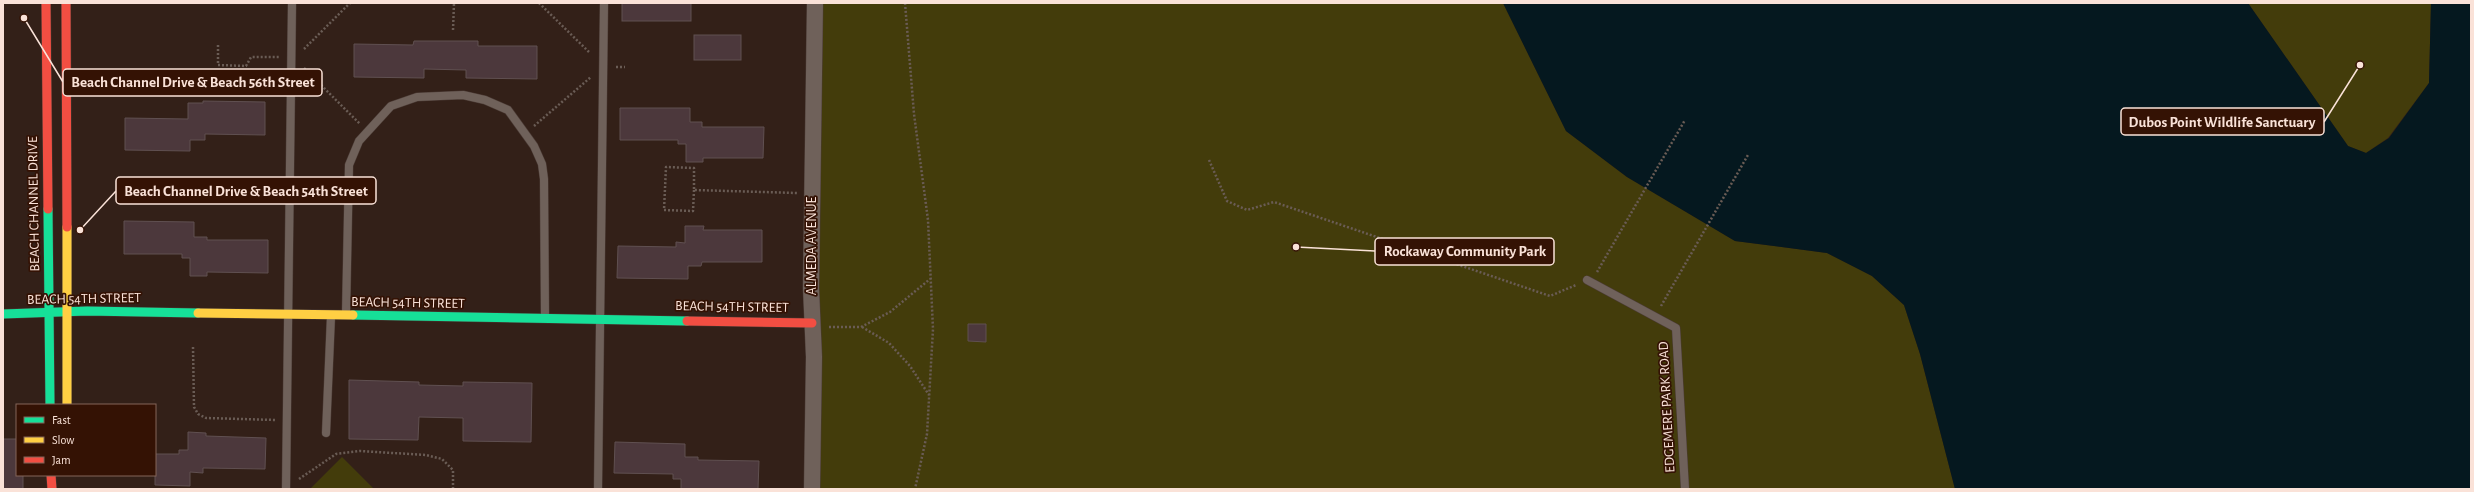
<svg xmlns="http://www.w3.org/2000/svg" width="2474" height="492" font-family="'Alegreya Sans',sans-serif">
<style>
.green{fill:#433c0b}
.water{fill:#05181f}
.building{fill:#4c383c;stroke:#605051}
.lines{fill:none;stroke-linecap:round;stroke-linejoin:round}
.lane-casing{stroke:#4b3b35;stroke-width:9}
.street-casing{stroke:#4b3b35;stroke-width:17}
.fast-casing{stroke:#4b3b35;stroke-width:10}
.slow-casing{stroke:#4b3b35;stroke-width:10}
.jam-casing{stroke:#4b3b35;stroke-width:10}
.path{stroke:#6a5c55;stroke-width:2.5;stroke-dasharray:2 2;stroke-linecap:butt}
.lane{stroke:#6f615a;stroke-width:8}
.street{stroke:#6f615a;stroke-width:16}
.fast{stroke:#16e098;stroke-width:9}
.slow{stroke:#ffcf43;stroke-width:9}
.jam{stroke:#f24e42;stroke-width:9}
.labels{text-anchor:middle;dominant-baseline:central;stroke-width:3.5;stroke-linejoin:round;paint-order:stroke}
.street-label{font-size:14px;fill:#fae2d8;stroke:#341204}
.leader{fill:none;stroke:#fae2d8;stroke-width:1.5}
.callout-dot{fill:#fae2d8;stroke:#341204;stroke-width:1.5}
.callout{fill:#341204;stroke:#fae2d8;stroke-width:1.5}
.callout-label{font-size:15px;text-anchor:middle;font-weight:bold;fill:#fae2d8}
</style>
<rect width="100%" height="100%" fill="#332018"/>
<g class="green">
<polygon points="815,3 1503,3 1566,131 1627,177 1735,241 1827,253 1872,276 1904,305 1920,354 1955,489 812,489"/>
<polygon points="2248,3 2431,3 2429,83 2388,138 2366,153 2348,146"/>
<polygon points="342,457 374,489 310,489"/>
</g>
<polygon class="water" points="1503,3 2248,3 2348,146 2366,153 2389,138 2429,83 2431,3 2471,3 2471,489 1955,489 1920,354 1904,305 1872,276 1827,253 1735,241 1627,177 1566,131"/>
<g class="building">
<rect x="622" y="3" width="69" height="18"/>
<rect x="694" y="35" width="47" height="25"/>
<polygon points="414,41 478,41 478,46 537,46 537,79 466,78 466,70 424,69 424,78 354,77 354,44 413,45"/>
<polygon points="203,101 265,102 265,135 205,134 205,140 190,140 190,151 125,150 125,118 188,119 188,103 203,103"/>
<polygon points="620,108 690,108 690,122 702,122 702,127 764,127 763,158 703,158 703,162 686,162 686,144 678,144 678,140 620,140"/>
<polygon points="124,221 194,222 194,237 207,237 207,240 268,240 268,273 207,272 207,276 190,276 190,258 182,258 182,254 124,254"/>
<polygon points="685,226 704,226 703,230 762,230 762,262 702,262 701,266 688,266 688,279 617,278 618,246 676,247 676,242 685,243"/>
<polygon points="968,324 986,324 986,342 968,341"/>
<polygon points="349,380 419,382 419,385 463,386 463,382 532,383 531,442 463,441 463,418 419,417 418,440 349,439"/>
<polygon points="188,432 206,433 206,436 266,438 265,469 203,468 203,473 190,472 190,486 155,485 155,454 179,454 179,450 188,450"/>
<polygon points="3,439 17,439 17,475 23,475 23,489 3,489"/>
<polygon points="615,442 685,444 685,457 698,457 698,460 759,461 758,489 681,489 681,479 673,479 673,474 614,473"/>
</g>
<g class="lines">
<g class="lane-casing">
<g id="lane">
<polyline points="1587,280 1676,328 1685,489"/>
<polyline points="346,314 349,165 359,141 391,106 417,97 463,95 485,100 508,110 534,146 542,164 544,179 545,318"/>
<polyline points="326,433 331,316"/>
<polyline points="286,489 292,3"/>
<polyline points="598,489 604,3"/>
</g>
</g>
<g class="street-casing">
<polyline id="street" points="812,489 814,357 811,288 815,3"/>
</g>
<g class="fast-casing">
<g id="fast">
<polyline points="48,209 50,405"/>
<polyline points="3,314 87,311 198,313"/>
<polyline points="353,315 687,321"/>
</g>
</g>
<g class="slow-casing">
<g id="slow">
<polyline points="67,227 67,405"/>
<polyline points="198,313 353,315"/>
</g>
</g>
<g class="jam-casing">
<g id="jam">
<polyline points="46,3 48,209"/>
<polyline points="66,3 67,227"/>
<polyline points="687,321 812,323"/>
<polyline points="51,475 52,489"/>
</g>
</g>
<g class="path">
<polyline points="539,3 590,53"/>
<polyline points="905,3 914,114 928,220 933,329 927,434 915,489"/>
<polyline points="453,30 454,3"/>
<polyline points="218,45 218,65 246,66 251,57 279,57"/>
<polyline points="304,49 350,3"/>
<polyline points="616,67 625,67"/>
<polyline points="304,68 360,124"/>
<polyline points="534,126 591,77"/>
<polyline points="1209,160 1227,201 1247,210 1274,202 1550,296 1576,285"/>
<polyline points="694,190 693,211 664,210 666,167 694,168 694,190 797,193"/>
<polyline points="1597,272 1685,120"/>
<polyline points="1661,306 1748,155"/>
<polyline points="829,327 861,327 890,312 930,279"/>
<polyline points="862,327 889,343 910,366 929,395"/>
<polyline points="193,347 194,407 198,414 206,418 276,420"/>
<polyline points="299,479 336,454 360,451 426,455 442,459 453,470 453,489"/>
</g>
<use href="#lane" class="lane"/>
<use href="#street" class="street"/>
<use href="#fast" class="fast"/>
<use href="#slow" class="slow"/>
<use href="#jam" class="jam"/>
</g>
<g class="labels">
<g class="street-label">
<text transform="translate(34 204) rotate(-91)">BEACH CHANNEL DRIVE</text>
<text transform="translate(812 246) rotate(-90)">ALMEDA AVENUE</text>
<text transform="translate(84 299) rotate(-1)">BEACH 54TH STREET</text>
<text transform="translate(408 303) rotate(1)">BEACH 54TH STREET</text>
<text transform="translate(732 307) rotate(1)">BEACH 54TH STREET</text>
<text transform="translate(1667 407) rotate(-93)">EDGEMERE PARK ROAD</text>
</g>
</g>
<path class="leader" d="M24 18L63 82M2360 65L2324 122M80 230L116 191M1296 247L1375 251"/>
<g class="callout-dot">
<circle cx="24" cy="18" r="4"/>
<circle cx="2360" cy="65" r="4"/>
<circle cx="80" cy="230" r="4"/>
<circle cx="1296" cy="247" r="4"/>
</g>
<g class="callout">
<rect x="63" y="69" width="259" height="27" rx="4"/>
<rect x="2121" y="108" width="203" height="27" rx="4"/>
<rect x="116" y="177" width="260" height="27" rx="4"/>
<rect x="1375" y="238" width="179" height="27" rx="4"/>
</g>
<g class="callout-label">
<text x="193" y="87">Beach Channel Drive &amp; Beach 56th Street</text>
<text x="2222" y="127">Dubos Point Wildlife Sanctuary</text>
<text x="246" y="196">Beach Channel Drive &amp; Beach 54th Street</text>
<text x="1465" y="256">Rockaway Community Park</text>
</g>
<rect width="2474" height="492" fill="none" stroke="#fae2d8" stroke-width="8"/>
<rect x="16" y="404" width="140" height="72" fill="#341204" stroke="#836559"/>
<rect x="24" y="417" width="20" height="6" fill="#16e098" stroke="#836559"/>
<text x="52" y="424" font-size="12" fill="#fae2d8">Fast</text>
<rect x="24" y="437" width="20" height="6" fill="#ffcf43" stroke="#836559"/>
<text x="52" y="444" font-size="12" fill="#fae2d8">Slow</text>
<rect x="24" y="457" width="20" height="6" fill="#f24e42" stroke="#836559"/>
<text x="52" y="464" font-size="12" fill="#fae2d8">Jam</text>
</svg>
